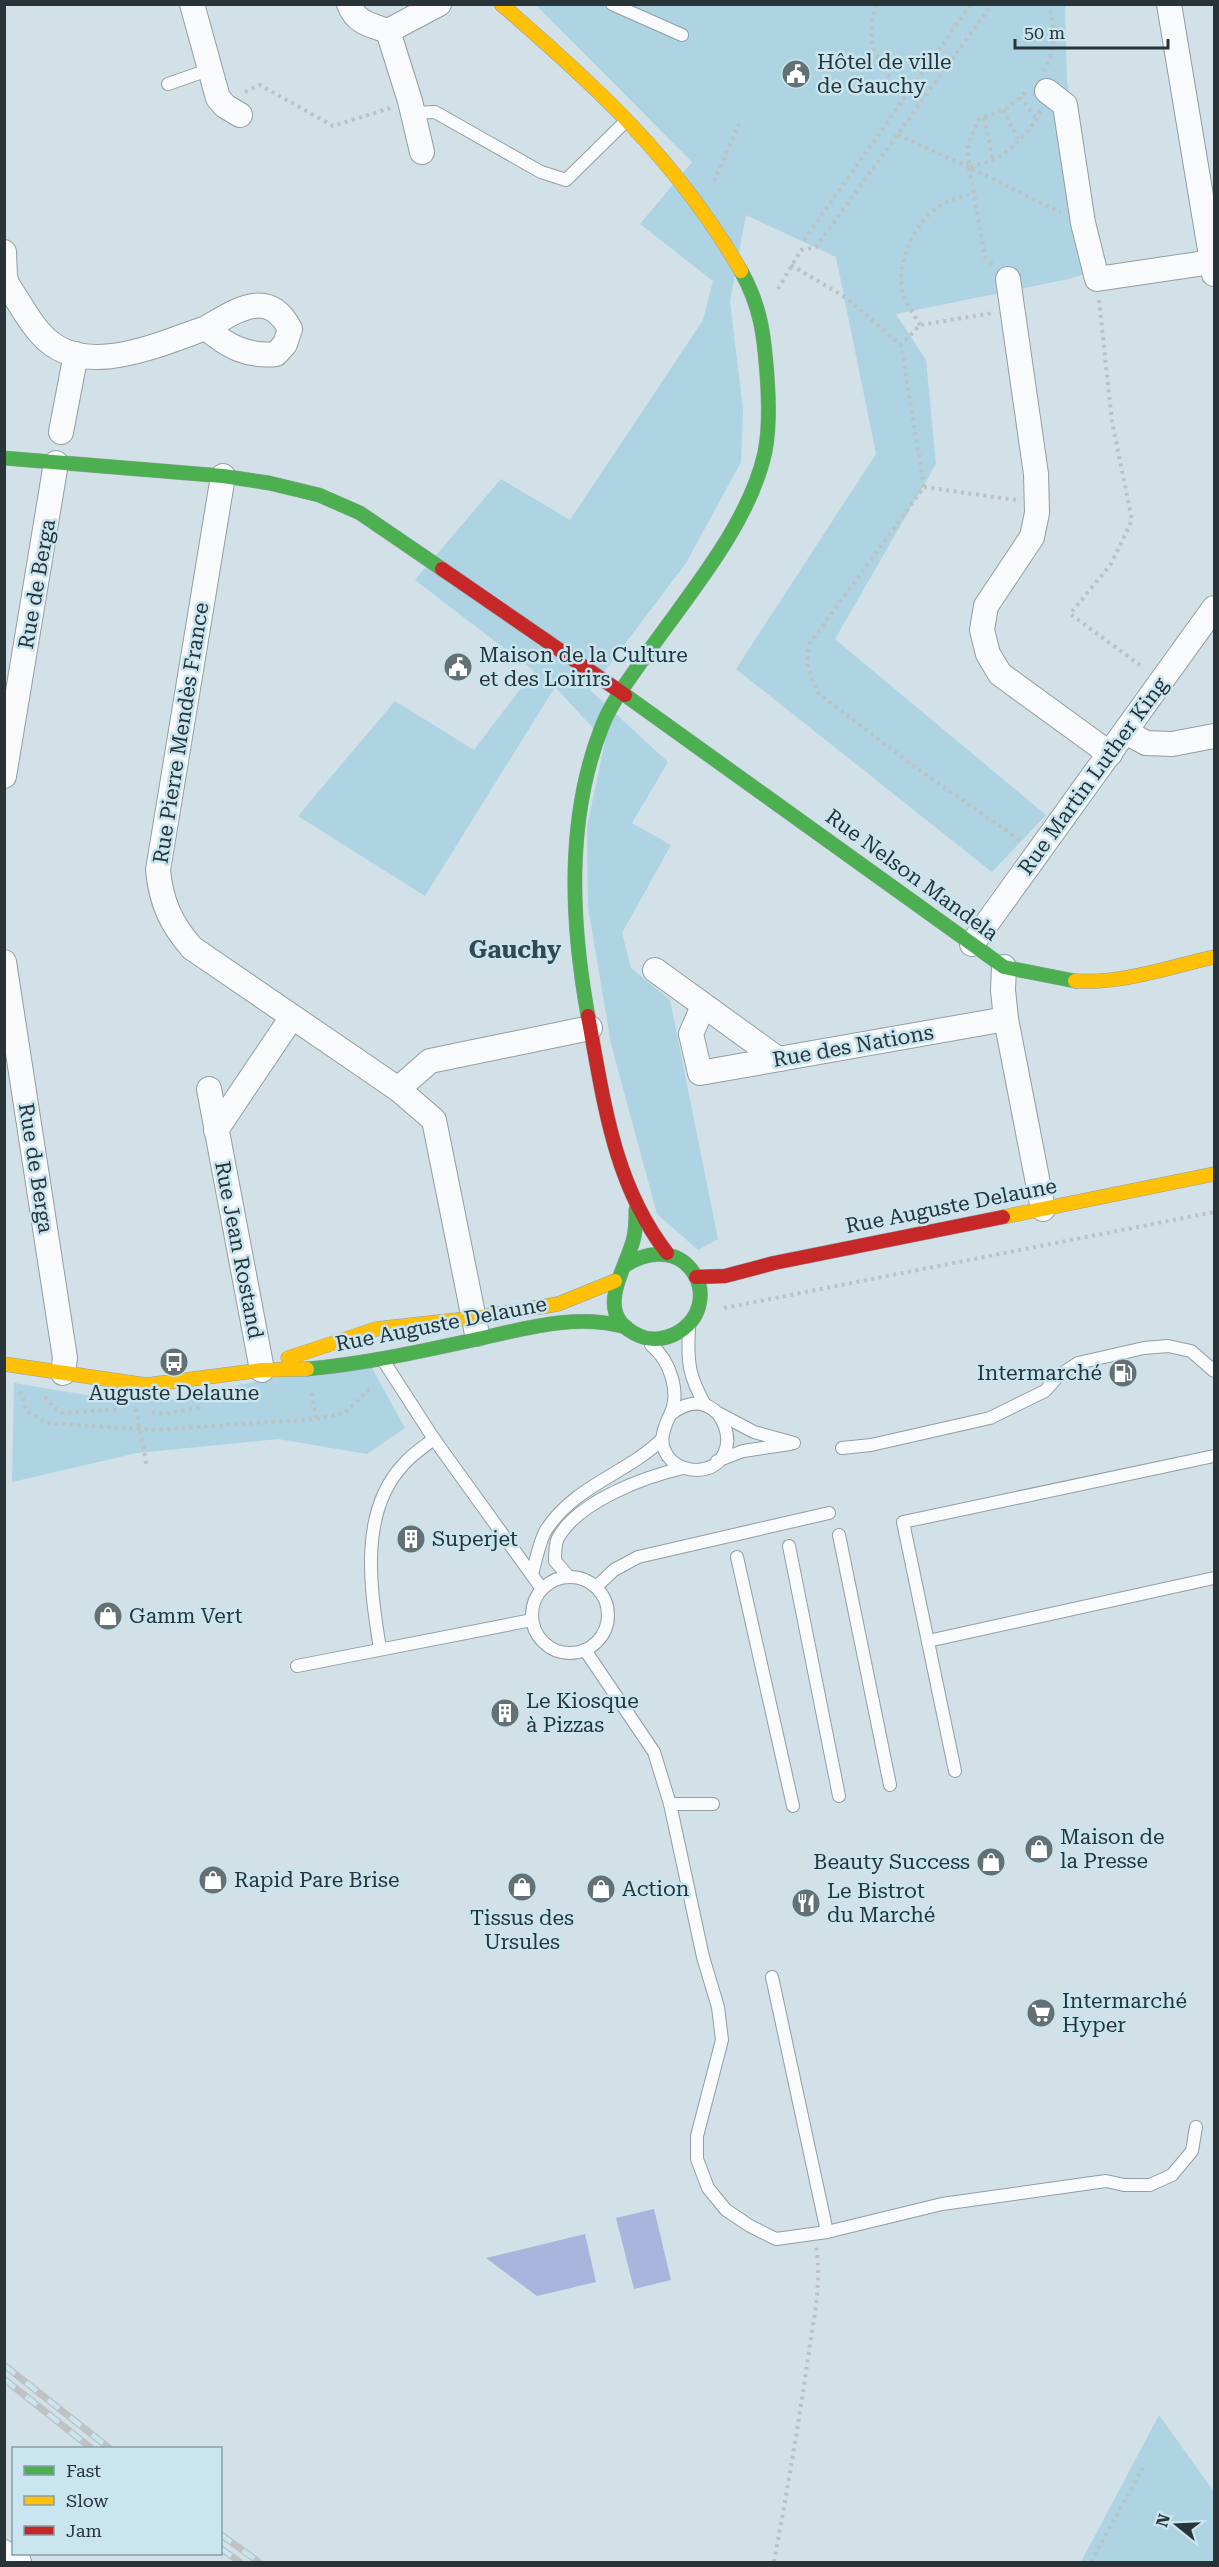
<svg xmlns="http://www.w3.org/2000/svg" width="1219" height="2567" font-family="'Roboto Serif',serif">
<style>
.green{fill:#aed3e2}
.water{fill:#a9b5dc}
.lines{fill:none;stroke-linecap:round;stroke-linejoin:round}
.lane-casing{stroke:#929ea3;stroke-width:14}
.street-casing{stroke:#929ea3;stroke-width:26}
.fast-casing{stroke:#929ea3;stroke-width:15}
.slow-casing{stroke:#929ea3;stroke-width:15}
.jam-casing{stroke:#929ea3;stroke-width:15}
.path{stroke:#bcc2c3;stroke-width:4;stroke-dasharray:3 4.5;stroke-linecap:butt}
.lane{stroke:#f8fafb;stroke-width:12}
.street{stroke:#f8fafb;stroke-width:24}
.fast{stroke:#4caf50;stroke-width:14}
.slow{stroke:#ffc107;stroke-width:14}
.jam{stroke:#c62828;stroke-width:14}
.rail-casing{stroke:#bec2c4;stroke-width:7}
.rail{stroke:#c8e5f0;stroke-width:4.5;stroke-dasharray:14;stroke-linecap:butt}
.labels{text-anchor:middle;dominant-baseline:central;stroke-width:5;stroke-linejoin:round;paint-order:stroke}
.poi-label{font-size:21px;fill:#283438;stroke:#c8e5f0;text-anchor:start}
.street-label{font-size:21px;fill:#283438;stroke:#c8e5f0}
.quarter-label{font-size:24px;font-weight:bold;fill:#304952;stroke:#c8e5f0}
</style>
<rect width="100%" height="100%" fill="#d1e1e7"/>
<g class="green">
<polygon points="536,5 1065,5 1067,81 1105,267 1069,279 896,314 926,360 936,464 835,639 1046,815 992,872 736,669 876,454 836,257 746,215 730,301 743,410 741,462 686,563 590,690 668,762 632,823 671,845 622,933 631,968 670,1000 718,1239 698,1250 657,1214 611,1044 588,907 587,827 605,741 555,687 425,896 298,816 395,701 474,750 534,671 415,580 501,479 570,520 703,320 713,281 640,224 692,162"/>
<polygon points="372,1368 405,1428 367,1454 278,1439 137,1453 12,1482 14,1383 110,1399 169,1400 278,1377"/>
<polygon points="1159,2415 1214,2492 1214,2562 1081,2562"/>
</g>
<g class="water">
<polygon points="654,2209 671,2280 634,2289 616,2218"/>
<polygon points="585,2234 596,2282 537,2296 486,2258"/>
</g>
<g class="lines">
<g class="lane-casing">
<g id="lane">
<polyline points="612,4 682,35"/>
<polyline points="168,84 211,69"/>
<polyline points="413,113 435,112 541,172 566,180 626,121"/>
<path d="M689 1329C687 1363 689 1376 705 1405"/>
<path d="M651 1345C670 1360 681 1393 670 1415 662 1431 657 1446 672 1461 679 1467 688 1470 697 1470 753 1467 723 1373 671 1414"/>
<polyline points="383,1360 434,1439 542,1589"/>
<polyline points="718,1413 754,1432 794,1443"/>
<polyline points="842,1448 871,1445 990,1418 1045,1391 1058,1376 1078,1363 1144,1348 1168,1346 1191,1351 1214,1371"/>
<polyline points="717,1461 743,1451 790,1444"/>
<polyline points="839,1535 890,1785"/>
<polyline points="789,1546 839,1796"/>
<polyline points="737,1557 793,1806"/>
<path d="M532 1574C536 1561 539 1542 546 1530 575 1485 627 1474 662 1439"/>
<circle cx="570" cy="1615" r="38"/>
<path d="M569 1577 555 1561C555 1554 555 1544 558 1538 579 1501 644 1477 683 1468"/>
<polyline points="596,1587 614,1570 638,1557 829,1513"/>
<polyline points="928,1641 1214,1578"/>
<path d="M380 1649C371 1591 358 1515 402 1466 411 1455 423 1447 434 1439"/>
<polyline points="585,1650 654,1752 670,1804 703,1957 718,2007 722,2040 697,2136 697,2159 708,2188 726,2210 750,2226 776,2239 827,2232 942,2204 1106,2181 1124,2185 1150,2185 1172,2175 1192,2151 1196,2127"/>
<polyline points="297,1666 532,1620"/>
<polyline points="955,1771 903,1522 1214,1456"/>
<polyline points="670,1804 713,1804"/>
<polyline points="772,1977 827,2232"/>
</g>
</g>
<g class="street-casing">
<g id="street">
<polyline points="192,4 218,98 225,106 240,115"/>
<path d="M349 4C356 23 370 25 388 31"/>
<polyline points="1169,4 1214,274"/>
<polyline points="1047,91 1065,105 1083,223 1097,279 1212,262"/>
<polyline points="422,152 410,101 388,31 439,4"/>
<path d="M4 252 5 276 7 284C18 300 28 320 41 334 82 381 159 344 206 328 227 346 247 357 276 354L285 344 290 329C268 287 236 311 206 328"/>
<polyline points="1008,279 1036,474 1037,513 1032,537 986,606 982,630 988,654 1000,674 1110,754"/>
<polyline points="61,432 76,354"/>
<path d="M223 476 158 870C161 902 171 924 192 948L398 1089 434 1120 477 1334"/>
<polyline points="1126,732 1146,743 1172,744 1214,736"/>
<polyline points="4,776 56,463"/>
<polyline points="972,944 1214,608"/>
<polyline points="4,962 65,1358 63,1373"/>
<polyline points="1004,967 1003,990 1006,1019 1043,1209"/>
<polyline points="655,970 778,1059"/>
<polyline points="703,1006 691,1034 700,1073 1006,1019"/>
<polyline points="209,1089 262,1370"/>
<polyline points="398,1089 430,1061 590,1028"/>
<polyline points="216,1130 292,1017"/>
<polyline points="4,2552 19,2562"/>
</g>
</g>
<g class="fast-casing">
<g id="fast">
<polyline points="4,458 223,476 269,483 319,495 360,513 442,569"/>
<polyline points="625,695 1004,967 1075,981"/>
<path d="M588 1016C571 922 566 820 601 729 611 702 630 678 646 655 688 595 749 525 765 452 770 426 769 401 767 375 764 335 761 307 741 271"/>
<path d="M624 1266C689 1224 729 1306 675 1334 665 1339 651 1341 640 1336 592 1316 624 1273 633 1241 636 1231 636 1220 636 1209"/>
<path d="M307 1369C363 1364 418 1352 473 1340 524 1329 574 1313 626 1327"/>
</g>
</g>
<g class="slow-casing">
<g id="slow">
<path d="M501 4C597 87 676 159 741 271"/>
<path d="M1075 981C1122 984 1169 967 1214 957"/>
<polyline points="1003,1217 1214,1174"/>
<polyline points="288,1358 376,1329 474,1318 558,1304 615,1281"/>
<polyline points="4,1364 146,1385 262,1370 307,1369"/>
</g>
</g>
<g class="jam-casing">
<g id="jam">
<polyline points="442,569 625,695"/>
<path d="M588 1016C604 1101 613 1183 667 1253"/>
<polyline points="696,1277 725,1276 774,1263 1003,1217"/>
</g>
</g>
<g class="path">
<path d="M876 4C863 44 879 69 907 95"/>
<path d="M1043 71C1057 52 1055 25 1048 4"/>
<polyline points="245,92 260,85 333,126 390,108"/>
<polyline points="1020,97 1037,119"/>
<polyline points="1003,110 1018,139"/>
<path d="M1040 111C1034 129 1010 152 993 160 985 163 977 165 969 167L1061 213"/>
<polyline points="984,118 993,160"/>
<polyline points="898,135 969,167"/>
<polyline points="714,181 739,124"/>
<polyline points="804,240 971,4"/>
<polyline points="992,264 985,257 969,167 968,144 978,120 1007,108 1027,91"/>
<polyline points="791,265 848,299 901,345"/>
<polyline points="778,289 801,250 816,247 992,4"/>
<polyline points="1099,300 1112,422 1132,520 1111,564 1070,614 1144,668"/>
<path d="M920 325C915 316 908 306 904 297 894 268 912 227 935 209 946 201 961 197 974 193"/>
<polyline points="924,487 901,345 920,325 993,313"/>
<polyline points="1016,500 924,487 810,643 807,655 808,669 818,693 916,768 1020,840"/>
<polyline points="724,1308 1214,1212"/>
<polyline points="20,1391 27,1411 46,1423 152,1430 316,1419 345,1413 373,1386"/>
<polyline points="312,1393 316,1419"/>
<polyline points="45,1397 53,1407 63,1413 121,1409"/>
<polyline points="136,1409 147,1468"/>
<polyline points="152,1412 164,1414 201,1407"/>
<path d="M774 2562C787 2492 799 2422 809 2351 814 2317 822 2281 816 2247"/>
<polyline points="1091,2562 1145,2464"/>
</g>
<use href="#lane" class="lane"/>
<use href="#street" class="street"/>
<use href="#fast" class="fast"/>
<use href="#slow" class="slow"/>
<use href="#jam" class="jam"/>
<g class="rail-casing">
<g id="rail">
<polyline points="4,2365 109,2448"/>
<polyline points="4,2379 91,2448"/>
<polyline points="220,2534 259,2562"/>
<polyline points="220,2548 240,2562"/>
</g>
</g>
<use href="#rail" class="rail"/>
</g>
<defs>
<g id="civic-disc" transform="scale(1.5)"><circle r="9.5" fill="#637175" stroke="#c8e5f0"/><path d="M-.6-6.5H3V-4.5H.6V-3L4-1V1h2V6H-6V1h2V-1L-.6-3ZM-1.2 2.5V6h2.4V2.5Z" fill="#fff"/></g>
<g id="bus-disc" transform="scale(1.5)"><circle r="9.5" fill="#637175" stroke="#c8e5f0"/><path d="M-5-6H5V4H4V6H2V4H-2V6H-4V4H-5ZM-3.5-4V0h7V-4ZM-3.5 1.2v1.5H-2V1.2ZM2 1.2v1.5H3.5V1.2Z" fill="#fff"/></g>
<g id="fuel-disc" transform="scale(1.5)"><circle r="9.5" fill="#637175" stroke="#c8e5f0"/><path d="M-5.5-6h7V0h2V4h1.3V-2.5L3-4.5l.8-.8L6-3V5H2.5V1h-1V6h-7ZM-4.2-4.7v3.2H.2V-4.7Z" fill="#fff"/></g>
<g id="building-disc" transform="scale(1.5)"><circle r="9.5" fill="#637175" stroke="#c8e5f0"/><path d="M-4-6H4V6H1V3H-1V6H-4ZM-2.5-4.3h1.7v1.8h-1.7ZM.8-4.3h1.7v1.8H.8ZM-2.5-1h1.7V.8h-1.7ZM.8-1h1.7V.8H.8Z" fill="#fff"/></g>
<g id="shop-disc" transform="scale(1.5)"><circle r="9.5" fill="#637175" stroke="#c8e5f0"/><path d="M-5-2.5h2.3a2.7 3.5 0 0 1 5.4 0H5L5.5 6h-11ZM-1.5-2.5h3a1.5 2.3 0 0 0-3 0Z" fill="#fff"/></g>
<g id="restaurant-disc" transform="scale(1.5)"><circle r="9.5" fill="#637175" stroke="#c8e5f0"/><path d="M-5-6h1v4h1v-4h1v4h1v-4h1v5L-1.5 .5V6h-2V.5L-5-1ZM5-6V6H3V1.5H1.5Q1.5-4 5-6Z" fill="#fff"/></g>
<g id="supermarket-disc" transform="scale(1.5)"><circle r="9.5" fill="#637175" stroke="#c8e5f0"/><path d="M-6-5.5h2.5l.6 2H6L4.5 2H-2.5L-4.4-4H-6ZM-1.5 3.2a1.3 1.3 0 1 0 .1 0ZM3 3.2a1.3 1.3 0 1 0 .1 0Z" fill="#fff"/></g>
</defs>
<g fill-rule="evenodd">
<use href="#civic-disc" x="796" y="74"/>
<use href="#civic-disc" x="458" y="667"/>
<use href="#bus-disc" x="174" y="1362"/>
<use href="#fuel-disc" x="1123" y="1373"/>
<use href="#building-disc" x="411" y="1539"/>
<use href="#shop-disc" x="108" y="1616"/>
<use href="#building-disc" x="505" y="1713"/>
<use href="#shop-disc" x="1039" y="1849"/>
<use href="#shop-disc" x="991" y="1862"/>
<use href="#shop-disc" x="213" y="1880"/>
<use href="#shop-disc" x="522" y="1887"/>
<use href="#shop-disc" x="601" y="1889"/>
<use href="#restaurant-disc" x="806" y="1903"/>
<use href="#supermarket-disc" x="1041" y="2013"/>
</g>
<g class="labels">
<g class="poi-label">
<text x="817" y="62">Hôtel de ville<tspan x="817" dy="24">de Gauchy</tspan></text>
<text x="479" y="655">Maison de la Culture<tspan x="479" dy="24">et des Loirirs</tspan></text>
<text x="1102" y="1373" text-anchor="end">Intermarché</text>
<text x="174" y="1393" text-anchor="middle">Auguste Delaune</text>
<text x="432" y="1539">Superjet</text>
<text x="129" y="1616">Gamm Vert</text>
<text x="526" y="1701">Le Kiosque<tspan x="526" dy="24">à Pizzas</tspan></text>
<text x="1060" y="1837">Maison de<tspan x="1060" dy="24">la Presse</tspan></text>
<text x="970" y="1862" text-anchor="end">Beauty Success</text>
<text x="234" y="1880">Rapid Pare Brise</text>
<text x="622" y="1889">Action</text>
<text x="827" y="1891">Le Bistrot<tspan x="827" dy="24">du Marché</tspan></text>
<text x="522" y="1918" text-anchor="middle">Tissus des<tspan x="522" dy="24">Ursules</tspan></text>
<text x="1062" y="2001">Intermarché<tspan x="1062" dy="24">Hyper</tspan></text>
</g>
<g class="street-label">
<text transform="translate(37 584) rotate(-80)">Rue de Berga</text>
<text transform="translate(181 733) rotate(-81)">Rue Pierre Mendès France</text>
<text transform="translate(1093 776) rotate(-54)">Rue Martin Luther King</text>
<text transform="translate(912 875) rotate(36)">Rue Nelson Mandela</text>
<text transform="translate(853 1046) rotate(-10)">Rue des Nations</text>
<text transform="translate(36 1168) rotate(81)">Rue de Berga</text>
<text transform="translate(951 1206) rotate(-11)">Rue Auguste Delaune</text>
<text transform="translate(239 1250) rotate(79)">Rue Jean Rostand</text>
<text transform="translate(441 1324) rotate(-11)">Rue Auguste Delaune</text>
</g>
<g class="quarter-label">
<text x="515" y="950">Gauchy</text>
</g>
</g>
<rect width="1219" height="2567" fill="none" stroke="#283438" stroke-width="12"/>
<rect x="12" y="2447" width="210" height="108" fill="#c8e5f0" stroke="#889ea6" stroke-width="1.5"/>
<rect x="24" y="2466" width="30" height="9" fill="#4caf50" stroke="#889ea6" stroke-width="1.5"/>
<text x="66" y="2477" font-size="18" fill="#283438">Fast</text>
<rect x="24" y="2496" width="30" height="9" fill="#ffc107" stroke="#889ea6" stroke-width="1.5"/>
<text x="66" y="2507" font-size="18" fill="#283438">Slow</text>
<rect x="24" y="2526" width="30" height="9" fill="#c62828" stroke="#889ea6" stroke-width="1.5"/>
<text x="66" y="2537" font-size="18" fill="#283438">Jam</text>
<g transform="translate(1177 2525) rotate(288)" stroke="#c8e5f0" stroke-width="4.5" paint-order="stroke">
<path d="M0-4.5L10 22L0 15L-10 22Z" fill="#283438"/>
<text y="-9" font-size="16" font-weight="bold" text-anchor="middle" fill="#283438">N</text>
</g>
<path d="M1015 39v9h153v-9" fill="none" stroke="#283438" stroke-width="3"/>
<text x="1024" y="39" font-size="18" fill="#283438" stroke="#c8e5f0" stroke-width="4.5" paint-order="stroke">50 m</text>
</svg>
